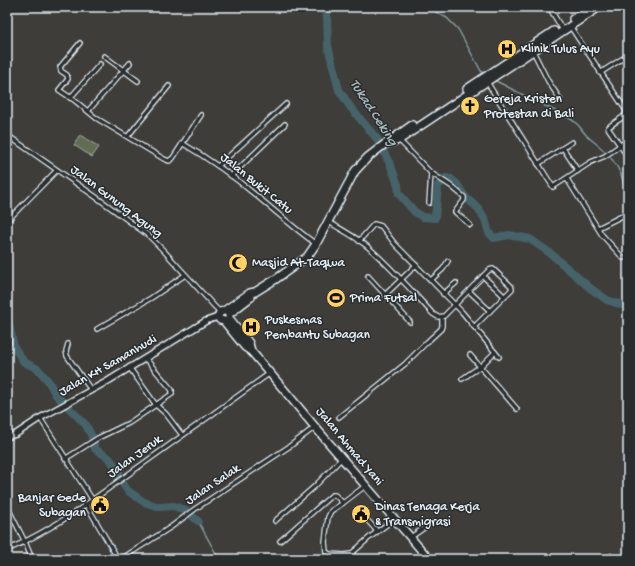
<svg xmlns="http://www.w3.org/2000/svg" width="635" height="566" font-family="'Gochi Hand',sans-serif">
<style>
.green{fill:#626c53;stroke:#a5aea6}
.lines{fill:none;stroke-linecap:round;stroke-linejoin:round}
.stream{stroke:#879ca3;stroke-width:1.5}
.river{stroke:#46646a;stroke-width:8}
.street-casing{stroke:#e8f1f8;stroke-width:6}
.secondary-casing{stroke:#e8f1f8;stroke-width:8}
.highway-casing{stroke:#e8f1f8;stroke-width:10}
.street{stroke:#2a2d2e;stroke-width:3.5}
.secondary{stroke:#2a2d2e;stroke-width:5}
.highway{stroke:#2a2d2e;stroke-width:7}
.labels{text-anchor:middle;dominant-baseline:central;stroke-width:3;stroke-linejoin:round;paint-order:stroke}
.poi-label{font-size:13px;fill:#e8f1f8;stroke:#2a2d2e;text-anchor:start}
.street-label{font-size:13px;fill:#e8f1f8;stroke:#2a2d2e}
.water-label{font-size:14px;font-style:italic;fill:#a7b9bf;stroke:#2a2d2e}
</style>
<rect width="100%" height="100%" fill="#3e3d39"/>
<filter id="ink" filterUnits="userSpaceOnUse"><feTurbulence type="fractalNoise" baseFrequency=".025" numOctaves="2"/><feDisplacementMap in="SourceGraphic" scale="8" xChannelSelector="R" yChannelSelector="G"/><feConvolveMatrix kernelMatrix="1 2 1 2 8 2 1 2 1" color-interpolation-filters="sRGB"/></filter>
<g filter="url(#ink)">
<polygon class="green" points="80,135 99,147 92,157 74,145"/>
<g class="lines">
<g class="stream">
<polyline points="427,7 447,18 458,29 481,71 486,74"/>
<path d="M494 80 565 116C579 123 578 126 587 136 591 140 596 143 599 146 622 166 624 179 628 208"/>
<polyline points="198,521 219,559"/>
</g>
<g class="river">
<polyline points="324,7 327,17 328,46 339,90 351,108 377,139 391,166 398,185 399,194 415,212 423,217 435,218 438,186 445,178 451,179 456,183 466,198 478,208 485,219 489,233 494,238 509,235 530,239 550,253 590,288 607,300 628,307"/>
<polyline points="7,315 14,347 24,362 38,369 49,382 56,395 86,425 92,437 95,449 109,458 119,471 118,477 128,491 144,502 160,507 174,506 186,511 198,521"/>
</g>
<g class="street-casing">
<g id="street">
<polyline points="549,7 561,27"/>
<path d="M570 26 627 112C624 119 613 122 608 128L628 157"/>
<polyline points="80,43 60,67 61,71 67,75 68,79 59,90 74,100 96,118 164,159 169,161 173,158 201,115"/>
<polyline points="533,51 548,81 560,99"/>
<polyline points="104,56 138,81"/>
<polyline points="600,73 628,55"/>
<polyline points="487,82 553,187 591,162 605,156 628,140"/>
<polyline points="70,98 100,64"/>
<polyline points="88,111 130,63"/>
<polyline points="7,135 103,202 148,235 164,251 215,307 220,312"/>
<polyline points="128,136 169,86"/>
<polyline points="399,140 431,173 451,186 464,197 464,200 455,212 470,225"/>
<path d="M182 143C207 158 231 174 253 193 274 210 294 228 316 244"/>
<polyline points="563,148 578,171"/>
<polyline points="538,164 572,142"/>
<polyline points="218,166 286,104"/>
<polyline points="231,176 285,124"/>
<polyline points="567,179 602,235 623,258"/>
<polyline points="429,203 431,173"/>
<polyline points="7,221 57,170"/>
<path d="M329 222C342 230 356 237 368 247 391 267 412 291 433 314L438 317 444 316 489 270 493 269 511 286 512 289 474 327"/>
<polyline points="598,228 628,213"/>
<polyline points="359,241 374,224 381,226 395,244 462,312 499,357"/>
<polyline points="368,276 410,322"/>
<polyline points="483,276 505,297"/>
<polyline points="431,280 443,269 448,261"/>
<polyline points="469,291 490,311"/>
<polyline points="386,294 416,265"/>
<polyline points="443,294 456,283"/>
<polyline points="7,329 9,343 7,345"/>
<polyline points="97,329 151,298 185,275"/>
<polyline points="68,344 66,351 67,356 91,390"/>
<polyline points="470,355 517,409"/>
<polyline points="129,367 156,405 166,414 182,435"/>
<polyline points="462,379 481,366 495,352"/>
<polyline points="339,417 405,364 427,342 441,329 442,326 442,317"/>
<polyline points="40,418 92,499"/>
<polyline points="65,459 98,438 129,423 172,394 172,390 145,358"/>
<polyline points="365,486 343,503 331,511 328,517 325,542 326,552 330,554 344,555 351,554 369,538 394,519"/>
<polyline points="86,504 118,559"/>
<polyline points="7,506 25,542 32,559"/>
<polyline points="275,521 315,486 342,458"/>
<polyline points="368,521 377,531"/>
<polyline points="411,537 431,523"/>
<polyline points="280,541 332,495 335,495 343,503"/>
<path d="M7 550C32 539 54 526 77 511L270 373"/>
<polyline points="611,556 615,559"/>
<polyline points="121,559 171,527 195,509 290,446 315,427"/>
</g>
</g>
<g class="secondary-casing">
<polyline id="secondary" points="7,437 16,434 40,418 108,381 206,321 218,317"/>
</g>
<g class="highway-casing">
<g id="highway">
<polyline points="573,19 591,7"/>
<polyline points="467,89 554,31"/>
<polyline points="388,142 412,125"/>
<polyline points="385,144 368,157 355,171 316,244 307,257 276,279 255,292 250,293 224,311 220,312 218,317 220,320 224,321 245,347 251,351 280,385 315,427 429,559"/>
<polyline points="386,144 399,140 599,7"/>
<polyline points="229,314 251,297"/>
<polyline points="229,318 249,343 251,351"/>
</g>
</g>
<use href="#street" class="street"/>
<use href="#secondary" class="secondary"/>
<use href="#highway" class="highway"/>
</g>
</g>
<defs>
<g id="hospital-disc" transform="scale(1)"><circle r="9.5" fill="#ffd166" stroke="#2a2d2e"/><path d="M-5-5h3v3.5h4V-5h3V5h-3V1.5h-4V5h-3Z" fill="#111"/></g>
<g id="church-disc" transform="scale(1)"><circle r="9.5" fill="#ffd166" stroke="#2a2d2e"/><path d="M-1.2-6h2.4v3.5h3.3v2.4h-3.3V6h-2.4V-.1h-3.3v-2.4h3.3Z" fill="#111"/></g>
<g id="mosque-disc" transform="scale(1)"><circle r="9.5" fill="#ffd166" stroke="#2a2d2e"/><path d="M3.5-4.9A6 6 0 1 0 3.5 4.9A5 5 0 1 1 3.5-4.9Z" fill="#111"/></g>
<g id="stadium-disc" transform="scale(1)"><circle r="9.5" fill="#ffd166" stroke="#2a2d2e"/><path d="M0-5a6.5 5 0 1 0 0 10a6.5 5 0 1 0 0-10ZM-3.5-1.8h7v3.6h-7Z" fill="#111"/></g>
<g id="civic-disc" transform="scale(1)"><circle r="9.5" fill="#ffd166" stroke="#2a2d2e"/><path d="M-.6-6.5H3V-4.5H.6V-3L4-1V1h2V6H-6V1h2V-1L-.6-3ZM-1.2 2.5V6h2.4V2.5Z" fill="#111"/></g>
</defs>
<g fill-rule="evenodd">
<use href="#hospital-disc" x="507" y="49"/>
<use href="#church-disc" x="470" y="106"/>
<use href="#mosque-disc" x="238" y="263"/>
<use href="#stadium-disc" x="336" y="298"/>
<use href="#hospital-disc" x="251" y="327"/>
<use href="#civic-disc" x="100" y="505"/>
<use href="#civic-disc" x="361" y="514"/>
</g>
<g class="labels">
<g class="poi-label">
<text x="521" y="49">Klinik Tulus Ayu</text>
<text x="484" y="99">Gereja Kristen<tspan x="484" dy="15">Protestan di Bali</tspan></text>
<text x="252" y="263">Masjid At-Taqwa</text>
<text x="350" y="298">Prima Futsal</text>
<text x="265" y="320">Puskesmas<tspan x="265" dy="15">Pembantu Subagan</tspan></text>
<text x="86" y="498" text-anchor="end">Banjar Gede<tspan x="86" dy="15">Subagan</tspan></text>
<text x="375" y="507">Dinas Tenaga Kerja<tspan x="375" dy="15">&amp; Transmigrasi</tspan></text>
</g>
<g class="street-label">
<text transform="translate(256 184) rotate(39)">Jalan Bukit Catu</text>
<text transform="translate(116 202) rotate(37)">Jalan Gunung Agung</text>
<text transform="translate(108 366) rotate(-30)">Jalan KH Samanhudi</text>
<text transform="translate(349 447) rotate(50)">Jalan Ahmad Yani</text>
<text transform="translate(135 457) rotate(-36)">Jalan Jeruk</text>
<text transform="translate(213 485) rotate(-34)">Jalan Salak</text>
</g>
<g class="water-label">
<text transform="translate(373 113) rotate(57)">Tukad Ceking</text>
</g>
</g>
<rect width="635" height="566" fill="none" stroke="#2a2d2e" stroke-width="24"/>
<rect x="12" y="12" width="611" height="542" fill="none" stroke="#e8f1f8" stroke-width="1.5" filter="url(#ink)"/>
</svg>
